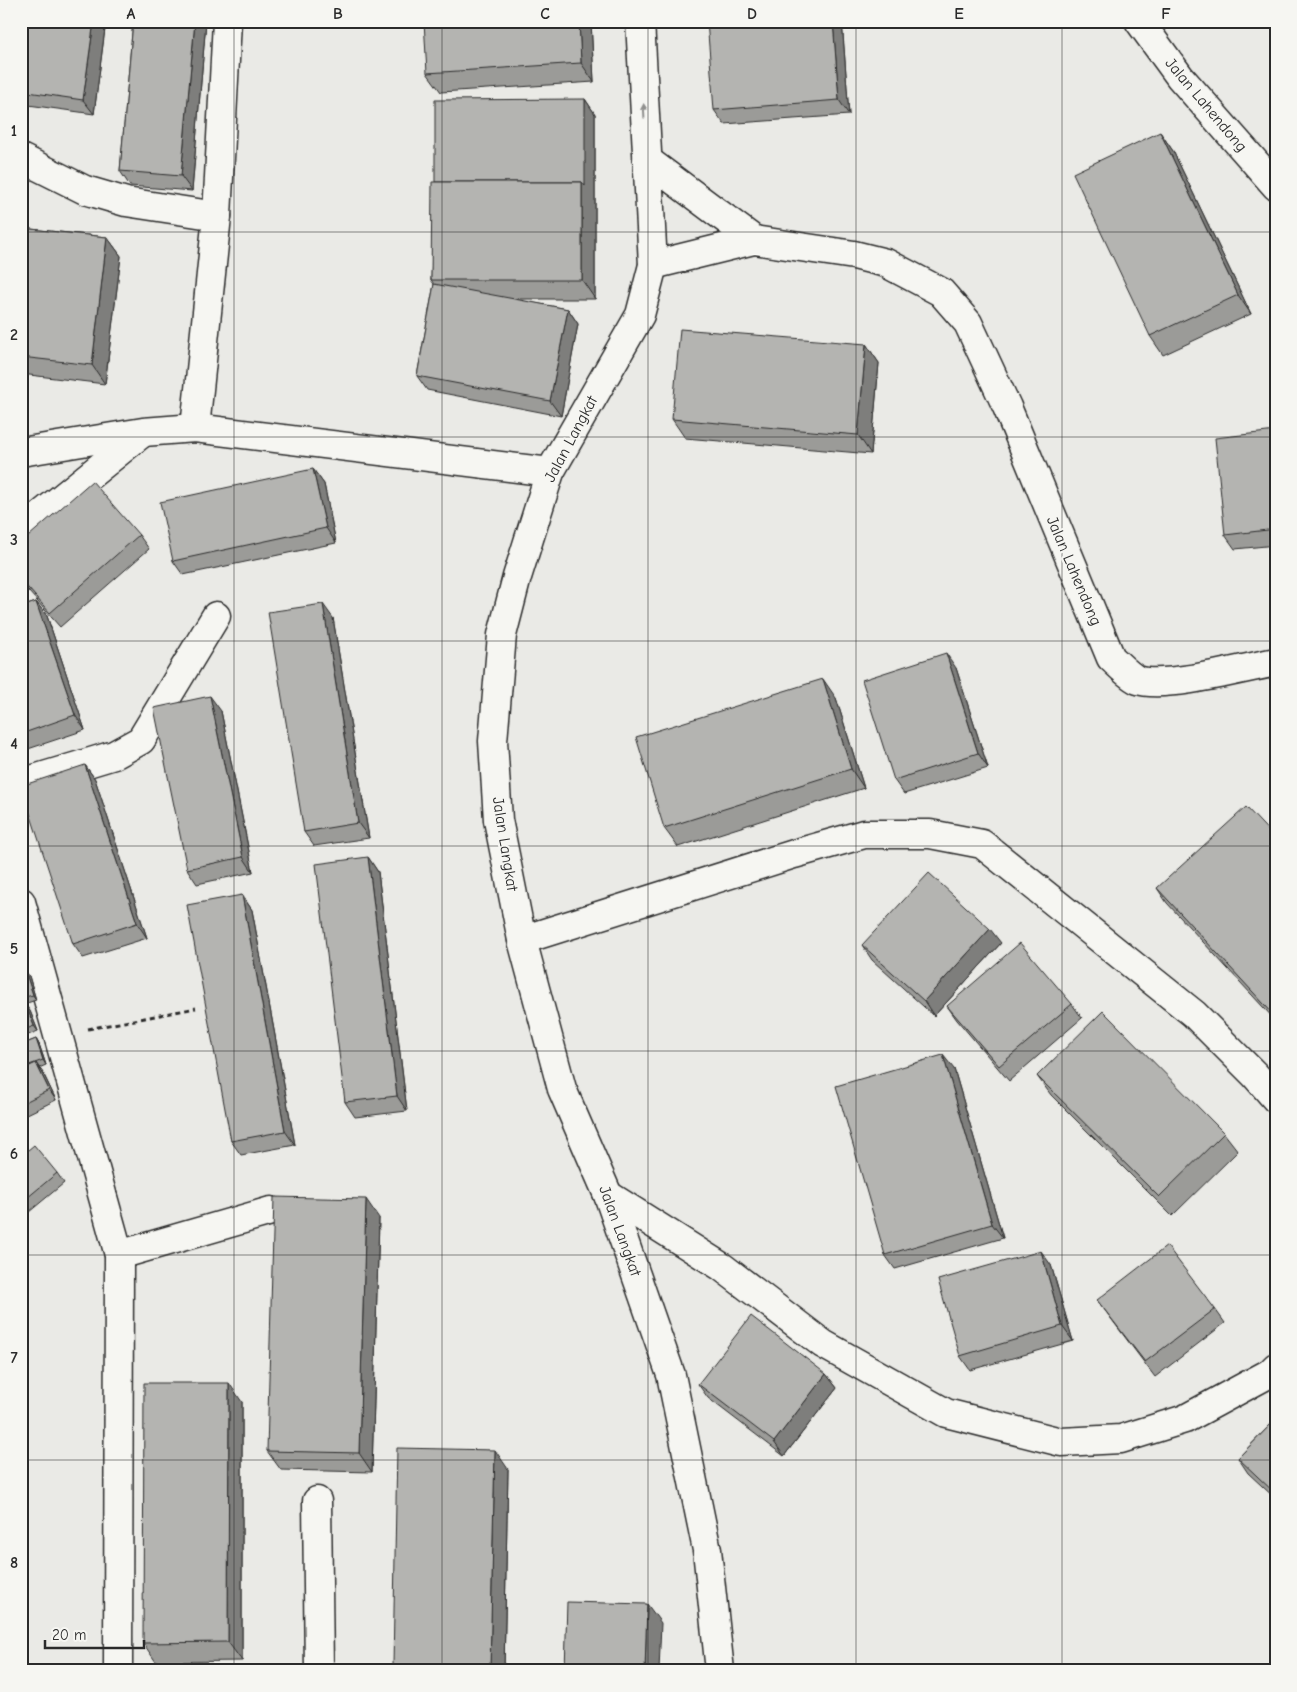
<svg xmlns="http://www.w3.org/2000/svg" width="1297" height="1692" font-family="'Comic Neue',sans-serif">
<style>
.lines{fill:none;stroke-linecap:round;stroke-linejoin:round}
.minor-casing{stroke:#2b2b2b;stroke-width:31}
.path{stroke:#2b2b2b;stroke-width:3;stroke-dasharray:5 4;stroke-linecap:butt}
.minor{stroke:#f6f6f2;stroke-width:28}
.wall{fill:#9b9b98;stroke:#2b2b2b}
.shaded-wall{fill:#7e7e7c;stroke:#2b2b2b}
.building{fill:#b4b4b1;stroke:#2b2b2b}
.oneway{fill:#90908e}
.grid{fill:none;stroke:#2b2b2b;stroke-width:1;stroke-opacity:0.55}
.labels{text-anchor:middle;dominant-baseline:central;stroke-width:4.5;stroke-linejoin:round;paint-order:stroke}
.street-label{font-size:16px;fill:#2b2b2b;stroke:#f6f6f2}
.neatline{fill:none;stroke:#2b2b2b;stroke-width:2}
.grid-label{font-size:16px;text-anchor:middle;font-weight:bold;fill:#2b2b2b}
</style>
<rect width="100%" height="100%" fill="#eaeae6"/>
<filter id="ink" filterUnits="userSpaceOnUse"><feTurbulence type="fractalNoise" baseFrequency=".02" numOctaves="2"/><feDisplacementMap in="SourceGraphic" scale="10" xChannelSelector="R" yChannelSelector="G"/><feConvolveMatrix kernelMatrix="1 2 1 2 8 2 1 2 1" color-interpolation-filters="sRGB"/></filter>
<g filter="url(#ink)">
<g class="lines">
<g class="minor-casing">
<g id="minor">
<polyline points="640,21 653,265 640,315 550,472 517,577 502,635 493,741 498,820 522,940 562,1089 608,1195 671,1375 707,1550 720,1671"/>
<polyline points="1139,21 1180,77 1276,186"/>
<polyline points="21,158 85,190 126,202 217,216"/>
<polyline points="647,160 754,240"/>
<path d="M653 265 754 240 854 255 886 263 941 292 968 323 1007 407 1111 658C1118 664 1130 677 1138 680 1165 689 1245 668 1276 662"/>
<polyline points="195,428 217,216 227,21"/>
<polyline points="21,452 143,432 195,428 550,472"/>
<polyline points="21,531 142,433"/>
<polyline points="21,783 114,755 141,740 216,616"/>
<polyline points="21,902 119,1255 118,1671"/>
<polyline points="522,940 794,854 864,834 930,834 982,844 1194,1014 1255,1075 1276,1099"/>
<polyline points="608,1195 722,1267 823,1344 946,1413 1061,1442 1121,1439 1185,1419 1270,1373 1276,1367"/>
<polyline points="119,1255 271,1211"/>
<polyline points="317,1501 319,1671"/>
</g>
</g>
<polyline class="path" points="88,1029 196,1008"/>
<use href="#minor" class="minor"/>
</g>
<g class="wall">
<polygon points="21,21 106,21 94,114 21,104"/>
<polygon points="133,21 206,21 192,191 130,186 120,171"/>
<polygon points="591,21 594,82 441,92 427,73"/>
<polygon points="842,21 849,115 724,124 714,110"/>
<polygon points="585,99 595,114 595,299 512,299 568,309 578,324 561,416 427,390 417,376 434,284 431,280 435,182"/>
<polygon points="1160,132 1173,151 1251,314 1163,355 1150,336"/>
<polygon points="21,228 107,237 121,256 105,384 21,374"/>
<polygon points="866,344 879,363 871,454 685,438 672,419"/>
<polygon points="1276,431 1276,545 1235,549 1225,535"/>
<polygon points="313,469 324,484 336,543 183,575 173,561"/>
<polygon points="139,535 149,549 60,627 21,583 21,543"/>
<polygon points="36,602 47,616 85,730 22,751 21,607"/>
<polygon points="333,618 369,838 314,846 304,832"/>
<polygon points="956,668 988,768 904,794 894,780"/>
<polygon points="836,698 864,788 678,847 664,828"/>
<polygon points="221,711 253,872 197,884 187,869"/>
<polygon points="85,765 95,779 147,938 83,958 73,944"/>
<polygon points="1276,839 1276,1021 1167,903 1157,888"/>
<polygon points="368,857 378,872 407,1111 355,1117 345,1102"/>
<polygon points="242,895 252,910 295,1145 241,1155 231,1141"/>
<polygon points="1001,943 934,1016 872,960 862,945"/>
<polygon points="25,971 29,976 36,1000 21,1005 21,972"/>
<polygon points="1072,1004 1082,1018 1009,1081 957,1020 947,1006"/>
<polygon points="26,1006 30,1011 38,1031 21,1038 21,1008"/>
<polygon points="36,1039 39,1044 46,1065 39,1068 43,1073 56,1100 21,1117 21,1045"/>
<polygon points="954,1069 1003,1238 895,1269 885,1255"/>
<polygon points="1037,1076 1224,1133 1238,1151 1172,1216 1051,1095"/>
<polygon points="21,1156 57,1173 64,1183 23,1217 21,1216"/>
<polygon points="379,1218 372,1472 281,1470 267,1451"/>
<polygon points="1051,1265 1073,1341 970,1370 960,1356"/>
<polygon points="1097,1300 1215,1309 1225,1323 1155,1377"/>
<polygon points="826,1374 837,1388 784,1456 708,1398 698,1384"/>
<polygon points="242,1402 242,1661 156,1662 143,1643"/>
<polygon points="1276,1419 1276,1499 1248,1473 1238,1458"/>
<polygon points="508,1469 504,1671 396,1671 393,1666"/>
</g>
<g class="shaded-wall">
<polygon points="94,21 106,21 94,114 83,100"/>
<polygon points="195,21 206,21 192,191 181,176"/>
<polygon points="579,21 591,21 594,82 581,63"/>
<polygon points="833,21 842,21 849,115 839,100"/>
<polygon points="585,99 595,114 595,299 582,280 582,182"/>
<polygon points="1160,132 1173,151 1251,314 1238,295"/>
<polygon points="107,237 121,256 105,384 92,365"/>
<polygon points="568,309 578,324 561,416 550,401"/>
<polygon points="866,344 879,363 871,454 858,435"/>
<polygon points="313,469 324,484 336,543 326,528"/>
<polygon points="36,602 47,616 85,730 75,715"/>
<polygon points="323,604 333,618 369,838 358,823"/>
<polygon points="946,653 956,668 988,768 978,753"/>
<polygon points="823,679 836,698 864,788 851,769"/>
<polygon points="210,696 221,711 253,872 243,857"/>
<polygon points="85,765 95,779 147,938 137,923"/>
<polygon points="368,857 378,872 407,1111 397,1096"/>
<polygon points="242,895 252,910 295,1145 285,1131"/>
<polygon points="990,929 1001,943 934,1016 924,1001"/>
<polygon points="25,971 29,976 36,1000 33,995"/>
<polygon points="26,1006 30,1011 38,1031 34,1026"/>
<polygon points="36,1039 39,1044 46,1065 43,1060"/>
<polygon points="943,1055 954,1069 1003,1238 992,1224"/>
<polygon points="36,1063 43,1073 56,1100 49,1090"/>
<polygon points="366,1199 379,1218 372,1472 359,1453"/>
<polygon points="1041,1251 1051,1265 1073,1341 1062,1326"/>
<polygon points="826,1374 837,1388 784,1456 774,1442"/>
<polygon points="229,1383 242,1402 242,1661 228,1642"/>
<polygon points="495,1450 508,1469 504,1671 492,1671 490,1668"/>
<polygon points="647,1604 661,1623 659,1671 645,1671"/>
</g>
<g class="building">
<polygon points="21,21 94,21 83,100 21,91"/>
<polygon points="133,21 195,21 181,176 120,171"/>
<polygon points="424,21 579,21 581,63 427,73"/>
<polygon points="707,21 833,21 839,100 714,110"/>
<polygon points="585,99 585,186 582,182 435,182 435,100"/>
<polygon points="1160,132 1238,295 1150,336 1073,173"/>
<polygon points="432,182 582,182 582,280 431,280"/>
<polygon points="21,228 107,237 92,365 21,357"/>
<polygon points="434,284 568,309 550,401 417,376"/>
<polygon points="680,329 866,344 858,435 672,419"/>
<polygon points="1276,431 1276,529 1225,535 1215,438"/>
<polygon points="313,469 326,528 173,561 160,502"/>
<polygon points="92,481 139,535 50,613 21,580 21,543"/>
<polygon points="36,602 75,715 21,734 21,607"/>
<polygon points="323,604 358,823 304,832 268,612"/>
<polygon points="946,653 978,753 894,780 862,680"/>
<polygon points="823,679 851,769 664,828 636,737"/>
<polygon points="210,696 243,857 187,869 154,708"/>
<polygon points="85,765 137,923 73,944 21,786"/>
<polygon points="1246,807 1276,839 1276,1017 1157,888"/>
<polygon points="368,857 397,1096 345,1102 316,864"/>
<polygon points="929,873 990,929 924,1001 862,945"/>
<polygon points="242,895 285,1131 231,1141 187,905"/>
<polygon points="1020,943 1072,1004 999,1066 947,1006"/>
<polygon points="25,971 33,995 21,998 21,972"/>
<polygon points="26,1006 34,1026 21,1031 21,1008"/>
<polygon points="1103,1011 1224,1133 1159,1197 1037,1076"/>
<polygon points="36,1039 43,1060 21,1068 21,1045"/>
<polygon points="943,1055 992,1224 885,1255 836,1086"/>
<polygon points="36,1063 49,1090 21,1104 21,1070"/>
<polygon points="34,1145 57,1173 21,1203 21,1156"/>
<polygon points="274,1197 366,1199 359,1453 267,1451"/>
<polygon points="1167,1246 1215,1309 1145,1362 1097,1300"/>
<polygon points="1041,1251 1062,1326 960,1356 938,1280"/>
<polygon points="751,1316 826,1374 774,1442 698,1384"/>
<polygon points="144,1383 229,1383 228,1642 143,1643"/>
<polygon points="1276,1419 1276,1494 1238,1458"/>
<polygon points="397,1448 495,1450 490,1668 393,1666"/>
<polygon points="567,1602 647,1604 645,1671 565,1671"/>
</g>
<defs><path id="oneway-solid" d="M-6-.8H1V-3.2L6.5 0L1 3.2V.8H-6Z" transform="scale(1.25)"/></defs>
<use class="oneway" href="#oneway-solid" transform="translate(644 111) rotate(-93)"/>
</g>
<path class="grid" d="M234 21V1671M442 21V1671M648 21V1671M856 21V1671M1062 21V1671M21 232H1276M21 437H1276M21 641H1276M21 846H1276M21 1051H1276M21 1255H1276M21 1460H1276"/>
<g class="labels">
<g class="street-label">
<text transform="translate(1206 105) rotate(50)">Jalan Lahendong</text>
<text transform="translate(571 439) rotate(-62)">Jalan Langkat</text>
<text transform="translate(1074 571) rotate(67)">Jalan Lahendong</text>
<text transform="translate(505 844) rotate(81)">Jalan Langkat</text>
<text transform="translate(620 1231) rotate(70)">Jalan Langkat</text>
</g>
</g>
<rect width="1297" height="1692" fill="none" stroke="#f6f6f2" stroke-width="55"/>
<path d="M45 1640v8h99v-8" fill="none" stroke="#2b2b2b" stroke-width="2.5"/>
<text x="52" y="1640" font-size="15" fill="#2b2b2b" stroke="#f6f6f2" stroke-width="4" paint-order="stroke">20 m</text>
<rect x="28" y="28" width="1242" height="1636" class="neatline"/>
<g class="grid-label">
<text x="131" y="19">A</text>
<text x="338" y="19">B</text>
<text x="545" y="19">C</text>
<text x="752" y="19">D</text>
<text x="959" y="19">E</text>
<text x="1166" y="19">F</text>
<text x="14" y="136">1</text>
<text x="14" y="340">2</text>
<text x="14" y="545">3</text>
<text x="14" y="749">4</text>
<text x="14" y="954">5</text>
<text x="14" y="1159">6</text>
<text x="14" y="1363">7</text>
<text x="14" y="1568">8</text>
</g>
</svg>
